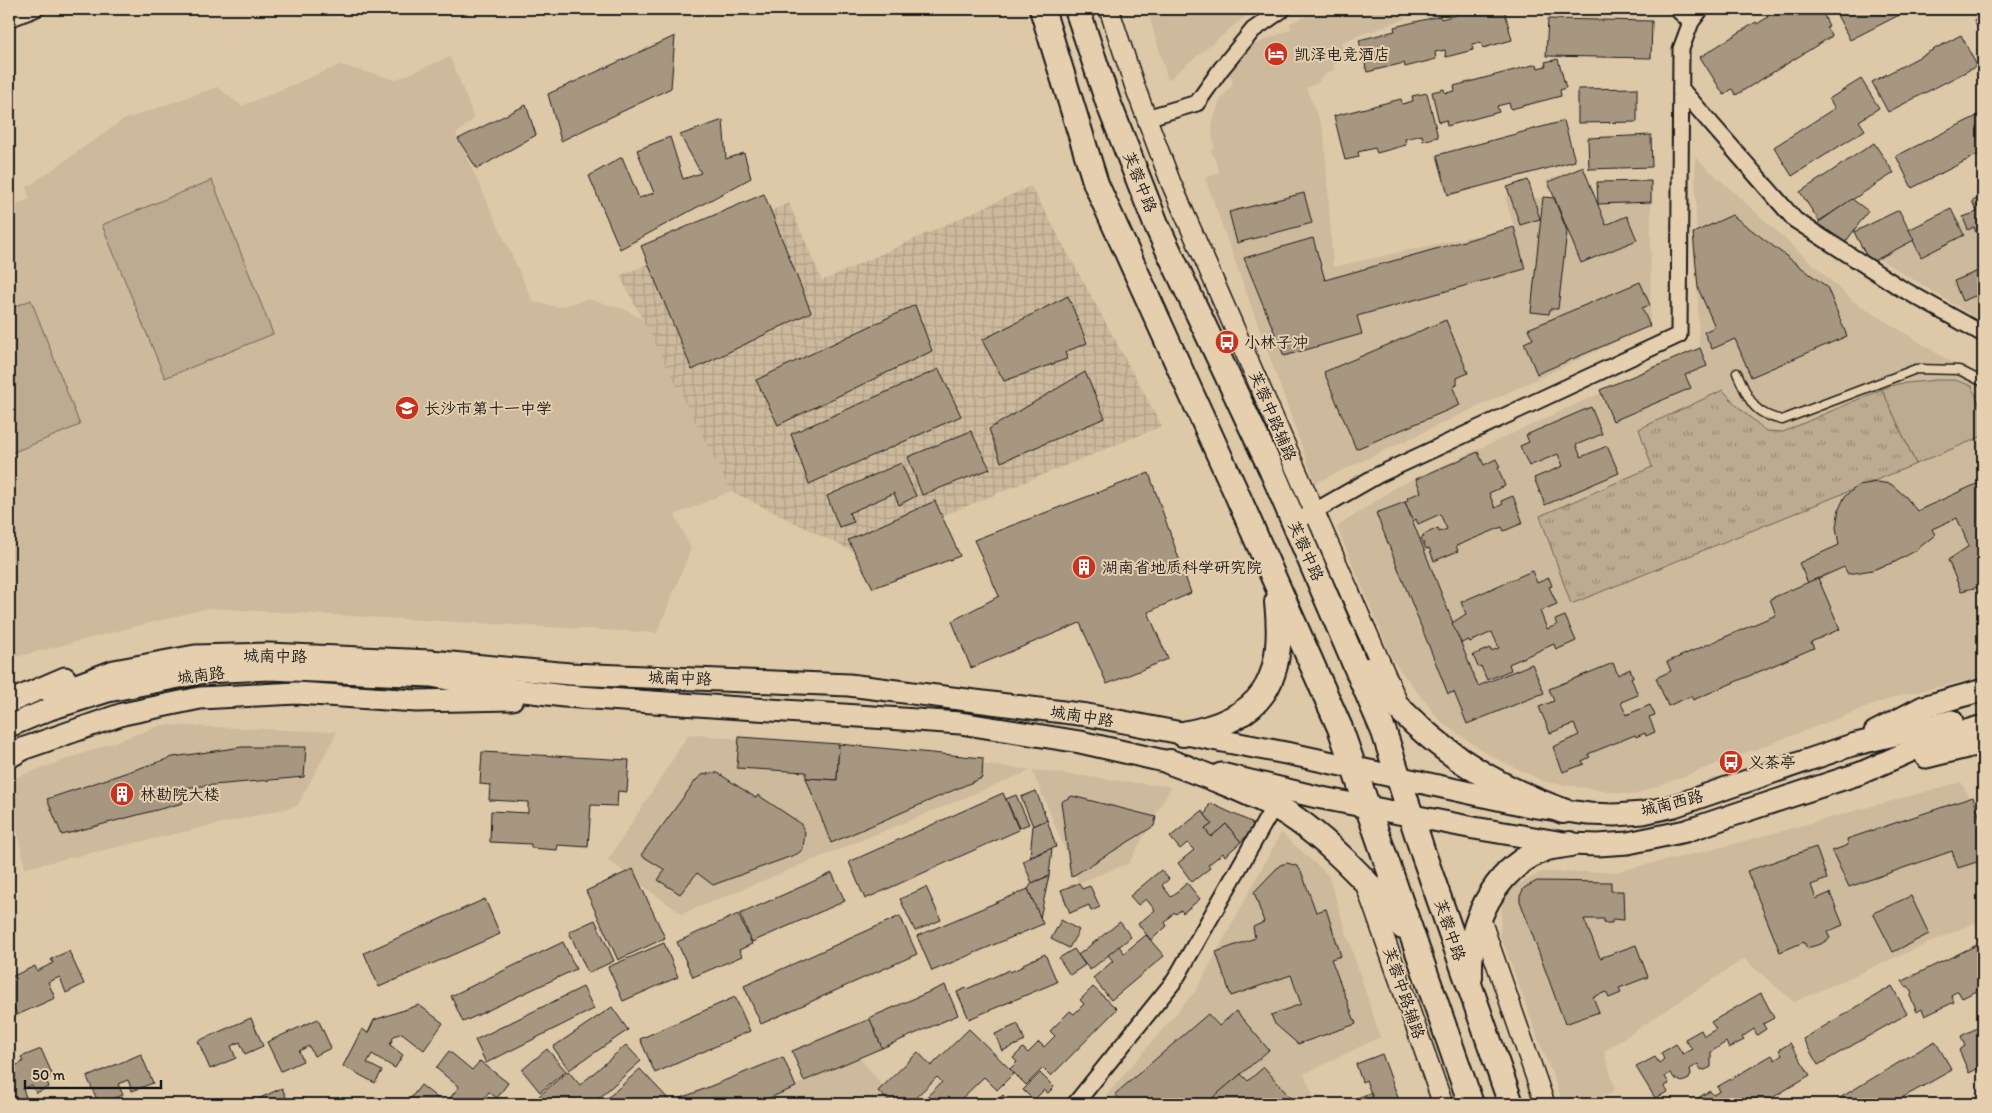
<svg xmlns="http://www.w3.org/2000/svg" width="1992" height="1113" font-family="Itim,'LXGW WenKai TC',sans-serif">
<style>
.built{fill:#cdb99c}
.industrial{fill:url(#industrial-grid)}
.park{fill:url(#park-tufts);stroke:#6c6456}
.garden{fill:#bdab91;stroke:#6c6456}
.building{fill:#a79781;stroke:#1c1c1c}
.lines{fill:none;stroke-linecap:round;stroke-linejoin:round}
.service-casing{stroke:#1c1c1c;stroke-width:11}
.minor-casing{stroke:#1c1c1c;stroke-width:19}
.tertiary-casing{stroke:#1c1c1c;stroke-width:22}
.secondary-casing{stroke:#1c1c1c;stroke-width:25}
.primary-casing{stroke:#1c1c1c;stroke-width:28}
.service{stroke:#e5cfae;stroke-width:8}
.minor{stroke:#e5cfae;stroke-width:15}
.tertiary{stroke:#e5cfae;stroke-width:19}
.secondary{stroke:#e5cfae;stroke-width:21}
.primary{stroke:#e5cfae;stroke-width:24}
.labels{text-anchor:middle;dominant-baseline:central;stroke-width:4;stroke-linejoin:round;paint-order:stroke}
.poi-label{font-size:16px;fill:#1c1c1c;stroke:#e5cfae;text-anchor:start}
.street-label{font-size:16px;fill:#1c1c1c;stroke:#e5cfae}
</style>
<defs>
<pattern id="industrial-grid" width="8" height="8" patternUnits="userSpaceOnUse" patternTransform="scale(1.25)"><rect width="8" height="8" fill="#cdb99c"/><path d="M0 4h8M4 0v8" fill="none" stroke="#af9e86"/></pattern>
<pattern id="park-tufts" width="24" height="20" patternUnits="userSpaceOnUse" patternTransform="scale(1.25)"><rect width="24" height="20" fill="#bdab91"/><path d="M3 7l-1-3M5 7V3M7 7l1-3M15 17l-1-3M17 17v-4M19 17l1-3" fill="none" stroke="#998a76"/></pattern>
</defs>
<rect width="100%" height="100%" fill="#ddc8a8"/>
<filter id="ink" filterUnits="userSpaceOnUse"><feTurbulence type="fractalNoise" baseFrequency=".02" numOctaves="2"/><feDisplacementMap in="SourceGraphic" scale="10" xChannelSelector="R" yChannelSelector="G"/><feConvolveMatrix kernelMatrix="1 2 1 2 8 2 1 2 1" color-interpolation-filters="sRGB"/></filter>
<g filter="url(#ink)">
<g class="built">
<polygon points="1147,9 1254,9 1168,80"/>
<polygon points="1324,9 1401,9 1405,19 1341,42 1347,59 1333,65 1335,70 1325,74 1325,76 1319,79 1320,82 1306,88 1324,132 1333,267 1514,227 1505,197 1651,202 1650,326 1315,483 1205,178 1220,172 1211,150 1215,148 1212,135 1212,124 1220,101 1233,83 1227,68 1252,36 1256,44 1291,29 1290,23"/>
<polygon points="450,57 474,118 456,134 533,302 559,307 588,299 624,309 653,325 731,491 675,515 691,549 657,633 208,608 12,658 9,650 9,207 30,199 26,188 123,120 217,87 242,106 340,65 395,80"/>
<polygon points="1695,157 1853,301 1983,382 1983,677 1894,697 1634,795 1545,782 1491,756 1442,723 1393,661 1337,527 1396,487 1699,348"/>
<polygon points="1983,215 1983,322 1863,249"/>
<polygon points="162,725 337,732 297,806 25,868 9,791 9,780"/>
<polygon points="689,734 1033,770 1171,787 1129,863 1079,883 1032,770 682,914 608,860"/>
<polygon points="1961,782 1983,822 1983,919 1794,1002 1744,959 1604,1051 1615,1090 1585,1104 1564,1104 1542,1049 1500,934 1503,892 1542,872 1615,872 1715,849"/>
<polygon points="1281,833 1328,875 1380,1037 1304,1074 1313,1095 1301,1104 1099,1104 1197,989"/>
<polygon points="860,1058 897,1104 751,1104"/>
</g>
<polygon class="industrial" points="1031,186 1162,426 854,552 731,491 620,276 789,203 822,281"/>
<polygon class="park" points="1882,389 1916,464 1571,604 1540,516 1652,467 1639,429 1723,390 1737,406 1766,431 1783,432"/>
<g class="garden">
<polygon points="212,180 273,334 165,378 102,225"/>
<polygon points="31,300 80,425 9,454 9,309"/>
<polygon points="1936,380 1955,380 1972,386 1983,413 1983,436 1916,464 1882,389 1897,384"/>
</g>
<g class="building">
<polygon points="1468,9 1504,9 1512,40 1483,48 1481,42 1472,44 1473,50 1446,57 1445,50 1435,52 1436,59 1405,67 1404,63 1367,72 1359,40 1395,31 1394,27 1440,16 1441,19 1456,15 1455,12"/>
<polygon points="1777,9 1821,9 1829,26 1826,27 1832,36 1736,95 1732,89 1724,95 1700,57 1756,22 1757,24 1768,17 1767,15"/>
<polygon points="1840,9 1911,9 1850,40 1835,11"/>
<polygon points="1983,16 1983,39 1974,20"/>
<polygon points="1548,19 1652,21 1651,58 1546,56"/>
<polygon points="1961,35 1977,66 1888,112 1872,82"/>
<polygon points="675,36 671,88 561,141 548,94"/>
<polygon points="1558,59 1566,88 1560,90 1561,96 1511,109 1509,103 1497,106 1499,112 1447,126 1446,120 1439,122 1432,92 1444,89 1445,93 1455,91 1454,86 1537,64 1538,68 1546,66 1545,62"/>
<polygon points="1861,79 1879,108 1859,121 1865,130 1792,176 1774,147 1835,108 1829,99"/>
<polygon points="1637,88 1637,122 1578,123 1578,89"/>
<polygon points="1427,93 1438,137 1423,141 1422,135 1405,139 1406,145 1377,153 1375,148 1358,152 1359,157 1345,160 1334,116 1401,99 1402,104 1413,101 1412,96"/>
<polygon points="526,105 536,135 477,169 458,139"/>
<polygon points="1983,113 1983,152 1912,188 1896,156"/>
<polygon points="723,120 726,159 744,153 751,178 620,249 589,176 622,157 639,198 654,193 637,150 670,137 683,179 701,173 680,135"/>
<polygon points="1564,121 1575,161 1448,195 1437,155"/>
<polygon points="1651,135 1652,167 1589,169 1588,138"/>
<polygon points="1874,143 1894,173 1819,221 1800,192"/>
<polygon points="1583,167 1606,225 1627,216 1637,240 1581,263 1548,182"/>
<polygon points="1528,180 1540,219 1520,225 1507,187"/>
<polygon points="1651,181 1651,202 1598,204 1597,182"/>
<polygon points="1304,193 1312,223 1237,243 1229,212"/>
<polygon points="764,194 811,312 692,370 641,246"/>
<polygon points="1543,197 1554,198 1567,231 1558,309 1550,309 1549,314 1531,312"/>
<polygon points="1983,197 1983,231 1976,233 1974,227 1968,230 1963,217 1977,212 1972,201"/>
<polygon points="1852,199 1868,211 1842,247 1815,227 1819,222"/>
<polygon points="1951,209 1964,235 1921,257 1908,230"/>
<polygon points="1899,210 1914,240 1870,263 1854,232"/>
<polygon points="1732,215 1827,287 1847,336 1751,377 1735,339 1712,349 1704,332 1715,327 1698,288 1693,233"/>
<polygon points="1514,227 1525,269 1357,316 1362,334 1284,356 1244,258 1313,238 1325,280"/>
<polygon points="1983,269 1983,293 1962,301 1954,281"/>
<polygon points="1640,282 1650,305 1642,308 1650,326 1537,374 1524,343 1533,339 1528,329"/>
<polygon points="1983,293 1983,312 1977,296"/>
<polygon points="1068,296 1087,343 1065,352 1067,359 1004,381 982,340"/>
<polygon points="915,305 932,351 778,425 756,380"/>
<polygon points="1446,320 1468,373 1457,378 1457,384 1453,388 1460,405 1356,449 1324,372"/>
<polygon points="1700,348 1707,366 1685,375 1691,388 1613,421 1600,390"/>
<polygon points="939,369 961,416 809,484 791,434"/>
<polygon points="1085,372 1105,418 1001,462 989,429"/>
<polygon points="1591,407 1602,434 1576,445 1581,457 1607,446 1619,473 1545,505 1534,478 1563,466 1558,454 1529,466 1520,446 1529,442 1526,435"/>
<polygon points="971,431 990,469 922,495 908,457"/>
<polygon points="1478,452 1484,465 1496,459 1500,467 1498,468 1505,486 1489,493 1495,508 1503,504 1501,501 1513,496 1523,523 1504,531 1502,527 1456,546 1458,551 1434,561 1429,548 1426,549 1421,538 1424,537 1423,535 1438,528 1439,532 1447,529 1440,514 1418,524 1416,519 1413,521 1405,502 1408,500 1407,498 1421,492 1416,479"/>
<polygon points="901,463 916,496 899,505 894,493 849,513 854,522 839,527 827,496"/>
<polygon points="1149,473 1191,593 1148,612 1168,659 1107,684 1080,623 971,668 952,621 999,596 974,540"/>
<polygon points="1983,481 1983,586 1961,591 1948,560 1969,546 1957,518 1932,529 1935,535 1915,551 1895,562 1872,570 1848,574 1844,567 1808,583 1799,563 1839,545 1836,527 1839,509 1845,496 1859,485 1877,482 1891,484 1906,497 1917,511"/>
<polygon points="935,501 960,556 873,588 848,540"/>
<polygon points="1405,502 1478,686 1532,664 1544,693 1467,724 1454,692 1448,694 1376,513"/>
<polygon points="1532,571 1537,583 1549,578 1552,586 1549,587 1557,604 1540,611 1547,629 1557,625 1555,620 1565,616 1576,641 1556,650 1554,644 1509,664 1511,670 1487,680 1481,666 1478,667 1473,655 1490,648 1491,651 1499,648 1492,632 1470,642 1469,640 1461,643 1452,623 1466,614 1461,602"/>
<polygon points="1818,578 1840,629 1811,642 1814,648 1693,700 1691,696 1668,706 1656,678 1671,671 1667,662 1776,615 1770,599"/>
<polygon points="1613,663 1618,675 1630,669 1633,677 1631,678 1638,695 1621,702 1626,715 1650,705 1655,715 1649,717 1655,732 1646,736 1645,733 1636,737 1635,735 1588,754 1590,757 1582,761 1584,764 1563,772 1553,747 1579,735 1574,724 1550,733 1539,707 1554,701 1549,689"/>
<polygon points="739,737 839,744 837,780 806,778 806,772 737,768"/>
<polygon points="839,744 983,758 982,778 831,843 806,778 837,780"/>
<polygon points="242,747 306,747 304,777 180,788 183,803 62,835 47,799 173,757"/>
<polygon points="482,752 629,760 627,792 618,791 617,806 591,805 588,847 558,845 557,850 531,848 531,844 490,842 491,811 528,813 528,802 489,800 490,785 480,784"/>
<polygon points="712,773 718,773 756,798 758,795 800,823 805,832 803,849 797,854 713,885 697,873 680,894 658,880 665,870 641,855 696,780 702,775"/>
<polygon points="1036,791 1047,820 1033,826 1021,797"/>
<polygon points="1003,793 1019,830 865,899 849,862"/>
<polygon points="1016,795 1029,824 1019,828 1006,799"/>
<polygon points="1072,796 1156,817 1154,826 1071,877 1061,802"/>
<polygon points="1973,797 1983,826 1983,860 1958,868 1952,851 1849,887 1832,851 1848,845 1847,839"/>
<polygon points="1210,803 1251,822 1254,828 1241,842 1226,824 1211,837 1205,829 1212,824 1205,815"/>
<polygon points="1202,811 1212,824 1205,829 1211,837 1226,824 1241,842 1225,856 1223,853 1208,865 1210,868 1192,882 1178,863 1194,850 1187,843 1180,849 1170,837"/>
<polygon points="1047,820 1056,847 1030,856 1033,826"/>
<polygon points="1816,847 1827,879 1811,885 1816,899 1830,893 1843,925 1827,932 1830,938 1821,944 1807,948 1804,942 1780,952 1747,871"/>
<polygon points="1052,848 1049,876 1032,883 1023,861"/>
<polygon points="1287,863 1297,866 1301,871 1316,912 1326,909 1341,956 1331,959 1356,1024 1298,1044 1275,1024 1271,1015 1301,1004 1291,975 1231,996 1216,952 1255,938 1253,927 1264,922 1254,892 1280,865"/>
<polygon points="633,869 665,938 618,960 586,891"/>
<polygon points="1161,870 1169,879 1162,885 1171,897 1187,883 1200,899 1183,913 1181,910 1176,914 1174,912 1165,923 1167,926 1151,940 1138,924 1155,910 1146,899 1138,905 1130,896"/>
<polygon points="832,873 845,901 752,942 740,914"/>
<polygon points="1049,876 1040,918 1028,889 1032,883"/>
<polygon points="1537,881 1611,882 1611,891 1623,891 1624,920 1612,919 1612,923 1604,923 1604,919 1584,919 1600,958 1636,945 1648,977 1619,988 1621,993 1609,998 1606,992 1593,997 1599,1012 1565,1024 1520,901 1520,896 1524,888"/>
<polygon points="1079,883 1082,889 1090,886 1100,907 1091,911 1089,905 1070,913 1061,890"/>
<polygon points="926,887 941,920 915,931 900,899"/>
<polygon points="1028,889 1043,924 932,971 917,936"/>
<polygon points="1911,896 1929,934 1893,952 1873,913"/>
<polygon points="485,899 500,934 379,987 364,953"/>
<polygon points="738,914 752,944 739,950 742,956 693,977 677,942"/>
<polygon points="900,916 917,954 761,1024 744,986"/>
<polygon points="595,920 614,961 588,973 569,932"/>
<polygon points="1061,920 1079,930 1069,948 1051,939"/>
<polygon points="1120,922 1131,937 1090,970 1078,955"/>
<polygon points="1146,935 1164,956 1111,1000 1093,978 1113,961 1108,955 1119,946 1124,953"/>
<polygon points="563,942 576,969 463,1022 451,996"/>
<polygon points="1983,942 1983,988 1962,998 1958,991 1951,995 1954,1002 1925,1016 1922,1009 1917,1012 1910,996 1912,994 1908,986 1906,987 1902,981"/>
<polygon points="664,943 678,977 623,1001 608,967"/>
<polygon points="1074,949 1085,965 1070,975 1059,958"/>
<polygon points="69,951 84,984 66,993 60,977 48,982 55,998 17,1015 12,1004 9,1006 9,978 35,966 37,971 53,963 51,959"/>
<polygon points="1045,954 1057,982 969,1019 957,992 966,988 967,989 1009,970 1010,972 1024,966 1023,964"/>
<polygon points="945,985 958,1015 882,1048 869,1018"/>
<polygon points="1892,986 1907,1014 1818,1065 1803,1039"/>
<polygon points="583,987 594,1009 486,1063 475,1040"/>
<polygon points="1093,987 1117,1009 1051,1076 1043,1068 1026,1085 1010,1069 1017,1062 1013,1058 1023,1048 1028,1053 1039,1042 1044,1047 1055,1036 1050,1031 1070,1011 1074,1014 1084,1004 1080,1000"/>
<polygon points="1761,993 1774,1018 1763,1024 1766,1029 1757,1035 1754,1029 1742,1037 1744,1040 1729,1048 1726,1042 1711,1052 1711,1067 1705,1070 1700,1069 1698,1064 1690,1069 1691,1074 1689,1079 1682,1082 1674,1078 1671,1073 1665,1076 1669,1084 1664,1086 1668,1092 1655,1098 1636,1067 1655,1057 1659,1063 1664,1059 1661,1053 1676,1044 1683,1054 1692,1049 1685,1039 1701,1030 1704,1036 1716,1029 1711,1022"/>
<polygon points="735,997 750,1031 655,1073 640,1039"/>
<polygon points="419,1005 443,1023 424,1050 402,1033 394,1036 390,1045 403,1055 395,1068 372,1054 367,1063 382,1071 375,1083 343,1066 362,1029 368,1033 374,1020"/>
<polygon points="612,1007 628,1030 569,1070 553,1047"/>
<polygon points="1236,1011 1269,1050 1206,1104 1124,1104 1115,1094 1208,1014 1219,1026"/>
<polygon points="251,1018 263,1046 245,1054 240,1042 231,1046 236,1058 210,1069 198,1041"/>
<polygon points="318,1019 331,1048 314,1056 309,1046 299,1051 303,1061 281,1071 267,1042"/>
<polygon points="870,1019 882,1048 804,1081 792,1051"/>
<polygon points="1018,1024 1025,1041 1002,1051 995,1034"/>
<polygon points="1983,1025 1983,1062 1978,1065 1979,1068 1969,1073 1959,1050 1965,1046 1961,1036"/>
<polygon points="969,1029 1014,1073 997,1090 984,1077 956,1104 919,1104 942,1082 937,1077 909,1104 892,1104 878,1091 918,1052 931,1066"/>
<polygon points="1935,1041 1952,1070 1891,1104 1842,1104 1838,1099"/>
<polygon points="1790,1043 1810,1075 1762,1104 1687,1104 1710,1091 1713,1095 1720,1091 1717,1087 1772,1055 1775,1060 1782,1055 1779,1050"/>
<polygon points="626,1045 641,1061 592,1104 547,1104 539,1096 568,1071 580,1085"/>
<polygon points="41,1049 53,1076 46,1079 49,1087 36,1093 32,1085 23,1089 26,1097 9,1104 9,1069 23,1062 21,1057"/>
<polygon points="547,1049 566,1071 540,1092 522,1070"/>
<polygon points="449,1051 472,1070 480,1061 508,1083 497,1098 489,1092 483,1099 490,1104 445,1104 459,1087 436,1068"/>
<polygon points="141,1054 153,1083 132,1091 128,1080 118,1084 123,1095 99,1104 87,1077"/>
<polygon points="1382,1054 1400,1103 1398,1104 1375,1104 1366,1080 1362,1082 1356,1064"/>
<polygon points="783,1057 796,1087 754,1104 681,1104 679,1099"/>
<polygon points="1264,1067 1292,1100 1286,1104 1205,1104 1241,1074 1248,1081"/>
<polygon points="640,1069 673,1104 601,1104"/>
<polygon points="1040,1073 1054,1087 1048,1093 1044,1090 1034,1100 1023,1090"/>
<polygon points="421,1085 445,1104 407,1103"/>
<polygon points="282,1088 289,1104 247,1104"/>
<polygon points="1371,1093 1375,1104 1339,1104"/>
<polygon points="1003,1095 1012,1104 993,1104"/>
</g>
<g class="lines">
<g class="service-casing">
<path id="service" d="M1737 373C1749 399 1751 413 1782 420L1916 369 1959 370 1983 382"/>
</g>
<g class="minor-casing">
<g id="minor">
<polyline points="1677,9 1691,22"/>
<polyline points="9,19 35,9"/>
<polyline points="1681,89 1795,220 1899,287 1983,334"/>
<polyline points="1146,118 1197,103 1221,69 1253,30 1283,9"/>
<polyline points="1294,523 1378,475 1679,335 1681,49 1691,22 1701,9"/>
<polyline points="1075,1104 1175,980 1274,806"/>
</g>
</g>
<g class="tertiary-casing">
<g id="tertiary">
<polyline points="1109,9 1135,87 1171,183 1398,703"/>
<polyline points="1366,886 1443,1104"/>
<polyline points="1480,917 1545,1104"/>
</g>
</g>
<g class="secondary-casing">
<g id="secondary">
<polyline points="52,694 114,671 195,656 269,654 430,661 570,674 849,685 1087,715 1291,754 1530,806 1589,814 1615,815 1643,813 1674,806 1852,745 1952,721"/>
<polyline points="9,702 65,678"/>
<polyline points="9,726 50,709 108,691 205,672 269,669 431,676 493,687 564,696 960,723 1080,742 1186,766"/>
<polyline points="1875,732 1923,707 1983,690"/>
<polyline points="9,757 25,748 123,714 200,698 297,693 416,701 512,699"/>
<polyline points="1926,757 1983,743"/>
<polyline points="1221,774 1317,797 1474,828 1570,844 1598,845 1628,843 1686,831 1748,810 1861,773 1935,740 1983,726"/>
</g>
</g>
<g class="primary-casing">
<g id="primary">
<polyline points="1042,9 1096,184 1235,490 1340,728 1471,1104"/>
<polyline points="1077,9 1108,102 1156,224 1272,471 1384,732 1423,853 1511,1104"/>
<path d="M1365 670C1395 708 1435 745 1476 770 1503 787 1533 800 1563 811"/>
<path d="M1183 734C1263 720 1286 681 1277 602"/>
<path d="M1170 762C1205 775 1240 788 1273 805 1318 829 1373 885 1403 927"/>
<path d="M1470 977C1468 924 1493 870 1544 849 1552 846 1562 846 1570 844"/>
</g>
</g>
<use href="#service" class="service"/>
<use href="#minor" class="minor"/>
<use href="#tertiary" class="tertiary"/>
<use href="#secondary" class="secondary"/>
<use href="#primary" class="primary"/>
</g>
</g>
<defs>
<g id="hotel-disc" transform="scale(1.25)"><circle r="9.5" fill="#c8321e" stroke="#e5cfae"/><path d="M-6-4.5h1.5V1H6V5H4.5V3h-9V5H-6ZM-4 0a1.8 1.8 0 1 1 3.6 0ZM.5 0V-2.5h3Q6-2.5 6 0Z" fill="#fff"/></g>
<g id="bus-disc" transform="scale(1.25)"><circle r="9.5" fill="#c8321e" stroke="#e5cfae"/><path d="M-5-6H5V4H4V6H2V4H-2V6H-4V4H-5ZM-3.5-4V0h7V-4ZM-3.5 1.2v1.5H-2V1.2ZM2 1.2v1.5H3.5V1.2Z" fill="#fff"/></g>
<g id="school-disc" transform="scale(1.25)"><circle r="9.5" fill="#c8321e" stroke="#e5cfae"/><path d="M0-5L7-2L0 1L-7-2ZM-4 1L0 2.5L4 1V4Q0 6-4 4Z" fill="#fff"/></g>
<g id="building-disc" transform="scale(1.25)"><circle r="9.5" fill="#c8321e" stroke="#e5cfae"/><path d="M-4-6H4V6H1V3H-1V6H-4ZM-2.5-4.3h1.7v1.8h-1.7ZM.8-4.3h1.7v1.8H.8ZM-2.5-1h1.7V.8h-1.7ZM.8-1h1.7V.8H.8Z" fill="#fff"/></g>
</defs>
<g fill-rule="evenodd">
<use href="#hotel-disc" x="1276" y="54"/>
<use href="#bus-disc" x="1227" y="342"/>
<use href="#school-disc" x="407" y="408"/>
<use href="#building-disc" x="1084" y="567"/>
<use href="#bus-disc" x="1731" y="762"/>
<use href="#building-disc" x="122" y="794"/>
</g>
<g class="labels">
<g class="poi-label">
<text x="1294" y="54">凯泽电竞酒店</text>
<text x="1244" y="342">小林子冲</text>
<text x="424" y="408">长沙市第十一中学</text>
<text x="1102" y="567">湖南省地质科学研究院</text>
<text x="1748" y="762">义茶亭</text>
<text x="140" y="794">林勘院大楼</text>
</g>
<g class="street-label">
<text transform="translate(1140 182) rotate(68)">芙蓉中路</text>
<text transform="translate(1273 416) rotate(67)">芙蓉中路辅路</text>
<text transform="translate(1306 551) rotate(66)">芙蓉中路</text>
<text transform="translate(275 656) rotate(1)">城南中路</text>
<text transform="translate(201 675) rotate(-7)">城南路</text>
<text transform="translate(680 678) rotate(2)">城南中路</text>
<text transform="translate(1082 716) rotate(9)">城南中路</text>
<text transform="translate(1672 803) rotate(-14)">城南西路</text>
<text transform="translate(1450 930) rotate(71)">芙蓉中路</text>
<text transform="translate(1404 993) rotate(71)">芙蓉中路辅路</text>
</g>
</g>
<rect width="1992" height="1113" fill="none" stroke="#e5cfae" stroke-width="30"/>
<rect x="15" y="15" width="1962" height="1083" fill="none" stroke="#1c1c1c" stroke-width="2" filter="url(#ink)"/>
<path d="M25 1080v8h136v-8" fill="none" stroke="#1c1c1c" stroke-width="2.5"/>
<text x="32" y="1080" font-size="15" fill="#1c1c1c" stroke="#e5cfae" stroke-width="4" paint-order="stroke">50 m</text>
</svg>
